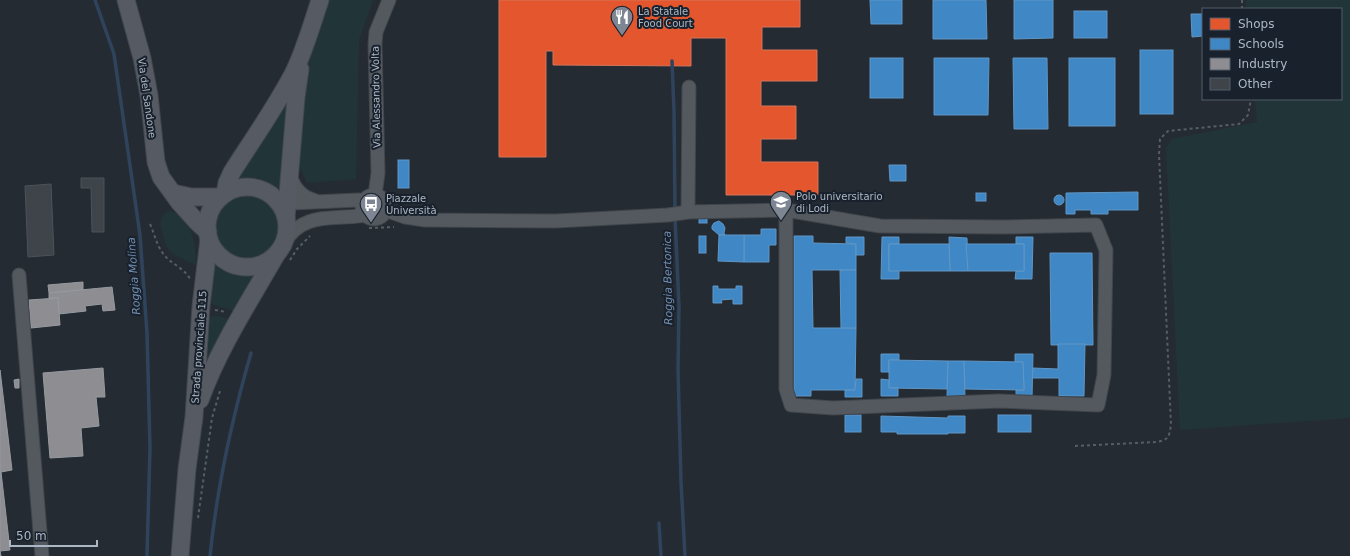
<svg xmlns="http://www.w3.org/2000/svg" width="1350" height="556" font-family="'DejaVu Sans',sans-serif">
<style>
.green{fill:#213538}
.shops{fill:#e4572e;stroke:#d3745b}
.schools{fill:#3f88c5;stroke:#6096c5}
.industry{fill:#8d8d92;stroke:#969aa1}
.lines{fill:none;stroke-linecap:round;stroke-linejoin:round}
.stream{stroke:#2f445c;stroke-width:3.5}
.building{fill:#3f444a;stroke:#4c525a}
.minor-casing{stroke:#41464b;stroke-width:15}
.major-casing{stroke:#42474f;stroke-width:19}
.path{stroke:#565e64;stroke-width:2;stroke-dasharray:3 3;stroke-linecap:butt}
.minor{stroke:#545960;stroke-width:13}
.major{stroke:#565b63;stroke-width:17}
.labels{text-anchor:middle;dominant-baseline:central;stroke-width:4;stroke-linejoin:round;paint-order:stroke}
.poi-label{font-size:10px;fill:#acb7c5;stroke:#18212c;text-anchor:start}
.street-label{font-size:10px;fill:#acb7c5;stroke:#18212c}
.water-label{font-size:11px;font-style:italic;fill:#728eb0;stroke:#18212c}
</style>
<rect width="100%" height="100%" fill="#252b32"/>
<g class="green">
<polygon points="325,0 373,0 359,40 356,179 307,183 298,162 308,50"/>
<polygon points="1246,0 1350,0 1350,418 1180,430 1166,148 1172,139 1257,122 1255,99 1341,99 1341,9 1246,9"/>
<path d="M289 95 281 191C264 178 258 177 237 178Z"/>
<circle cx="246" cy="227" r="33"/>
<path d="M169 211C192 214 196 246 196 265 188 261 175 257 169 250 166 246 164 240 163 235 160 225 158 217 169 211Z"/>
<polygon points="211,261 225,271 234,274 255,274 234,311 214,305 208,299"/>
<polygon points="213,316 218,316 228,319 229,320 217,341 202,377 207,319"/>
</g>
<polygon class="shops" points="499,0 800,0 800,27 762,27 762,50 817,50 817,81 761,81 761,106 796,106 796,139 761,139 761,162 818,162 818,195 726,195 726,38 691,38 691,66 553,65 553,51 546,51 546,157 499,157"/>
<g class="schools">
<polygon points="870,0 902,0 902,24 871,24"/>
<polygon points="933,0 986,0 987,39 933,39"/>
<polygon points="1014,0 1053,0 1053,38 1014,39"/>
<rect x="1074" y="11" width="33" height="27"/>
<polygon points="1191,14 1203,14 1203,36 1192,37"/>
<rect x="1140" y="50" width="33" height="64"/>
<rect x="870" y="58" width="33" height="40"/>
<polygon points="934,58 989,58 988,115 934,115"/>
<polygon points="1013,58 1047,58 1048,129 1014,129"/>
<rect x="1069" y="58" width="46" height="68"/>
<rect x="398" y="160" width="11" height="28"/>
<polygon points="889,165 906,165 906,181 890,181"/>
<polygon points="1138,192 1138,210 1108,210 1108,214 1091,214 1091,210 1075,210 1075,214 1066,214 1066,193"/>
<rect x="976" y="193" width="10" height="8"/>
<circle cx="1059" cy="200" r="5"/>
<rect x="699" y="217" width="8" height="6"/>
<polygon points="719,221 723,224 725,228 724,233 725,235 719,235 712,229 712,226 714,223"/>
<polygon points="761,229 776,229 776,245 769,245 769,262 744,262 744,235 761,235"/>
<polygon points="719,235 744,235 744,262 718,261"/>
<rect x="699" y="236" width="7" height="17"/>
<polygon points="794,236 813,236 813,243 856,244 856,270 812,270 813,328 856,328 855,390 811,390 811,396 794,396"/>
<polygon points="846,237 864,237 864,255 856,255 856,244 846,243"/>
<polygon points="882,237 899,237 899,244 889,244 889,271 899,270 899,279 881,279"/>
<polygon points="949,237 967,238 968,271 950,271"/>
<polygon points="1016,237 1033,237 1032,279 1015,279 1016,271 1024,271 1024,244 1016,244"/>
<polygon points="889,244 949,244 950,271 889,271"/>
<polygon points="966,244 1024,244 1024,271 968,271"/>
<polygon points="1050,253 1092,253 1093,345 1051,345"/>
<polygon points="840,270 856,270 856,328 841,328"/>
<polygon points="713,286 718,286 718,289 736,289 736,286 742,286 742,304 733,304 733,299 721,300 722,303 713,303"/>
<polygon points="1058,344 1085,344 1084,396 1059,396 1059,378 1032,378 1033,368 1058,369"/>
<polygon points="881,354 899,354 899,360 889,360 889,372 881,372"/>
<polygon points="1015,354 1033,354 1032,398 1016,397 1016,390 1024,390 1023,362 1015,362"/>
<polygon points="889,360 948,361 947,389 889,388"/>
<polygon points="948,361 964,361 965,397 947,397"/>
<polygon points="964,361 1023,362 1024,390 965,389"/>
<polygon points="856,379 862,379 862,397 845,397 845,390 855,390"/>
<polygon points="881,379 889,380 889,388 898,388 898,396 881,396"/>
<rect x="845" y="415" width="16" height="17"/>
<rect x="998" y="415" width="33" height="17"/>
<polygon points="881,416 948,418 948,416 965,416 965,433 948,433 948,434 897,434 897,432 881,432"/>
</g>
<g class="industry">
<polygon points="83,282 83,290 49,293 48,285"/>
<polygon points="112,287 115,310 103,311 102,304 85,306 86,311 59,314 58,298 49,298 49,293"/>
<polygon points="58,298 60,325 31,328 29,300"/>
<polygon points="103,368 105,397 96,397 99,426 81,428 83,456 50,458 43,373"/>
<polygon points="0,370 12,470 1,472 10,550 0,551 1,556 0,556"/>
<polygon points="19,379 19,388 15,388 14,380"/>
</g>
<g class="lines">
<g class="stream">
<polyline points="95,0 114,54 140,235 147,333 150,448 147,556"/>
<polyline points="672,61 674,111 675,211"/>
<polyline points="675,217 679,306 678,369 681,482 685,556"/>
<polyline points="659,523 661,556"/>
<path d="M210 556C217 487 232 419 251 353"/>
</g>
</g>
<g class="building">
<polygon points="81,178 104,178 104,232 92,232 91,188 81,188"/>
<polygon points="51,184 54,255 28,257 25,186"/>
</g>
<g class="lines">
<g class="minor-casing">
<g id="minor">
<path d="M290 175C295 190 302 197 316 201"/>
<polyline points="375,195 378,173 375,44 376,32 389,0"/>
<circle cx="374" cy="207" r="12"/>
<polyline points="275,199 287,203 292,203 358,200 364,201"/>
<polyline points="385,210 405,217 425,220 556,221 668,215 688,212 786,210 880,226 1004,227 1096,225 1106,250 1104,375 1098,405 999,401 833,408 791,405 786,389 786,210"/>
<polyline points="688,212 689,87"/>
<path d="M284 243C304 210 334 221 366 215"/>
<polyline points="19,275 42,556"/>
</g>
</g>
<g class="major-casing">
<g id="major">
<polyline points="126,0 142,58 149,95 156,162 161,177 179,202 198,223 208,232"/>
<circle cx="247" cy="227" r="40"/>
<polyline points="173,193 191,197 221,197"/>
<path d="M225 194 227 183 232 172C253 139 276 107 294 72 305 49 312 24 320 0"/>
<polyline points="286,218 296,97 300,69"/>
<path d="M200 400C219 348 249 302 276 255"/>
<polyline points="180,556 187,469 194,417 201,306 209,239"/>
</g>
</g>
<g class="path">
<polyline points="1242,0 1242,9"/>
<path d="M150 224C155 235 157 247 165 256 172 264 185 269 190 279"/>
<polyline points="369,228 394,227"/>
<polyline points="290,260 297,249 310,236"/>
<polyline points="215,310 226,312"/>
<path d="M1075 446 1156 442C1169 440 1169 437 1171 425L1159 154 1160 139 1168 131 1239 124 1248 115 1251 99"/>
<polyline points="198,518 212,418 220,391"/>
</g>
<use href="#minor" class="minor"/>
<use href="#major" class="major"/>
</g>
<defs>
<g id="restaurant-pin" transform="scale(1.15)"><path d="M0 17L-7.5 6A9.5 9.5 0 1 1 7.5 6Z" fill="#7d8692" stroke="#18212c"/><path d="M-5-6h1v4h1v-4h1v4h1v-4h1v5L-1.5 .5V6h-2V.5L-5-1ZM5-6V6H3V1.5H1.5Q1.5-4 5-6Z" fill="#fff"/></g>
<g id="university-pin" transform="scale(1.15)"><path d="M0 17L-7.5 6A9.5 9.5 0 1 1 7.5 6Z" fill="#7d8692" stroke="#18212c"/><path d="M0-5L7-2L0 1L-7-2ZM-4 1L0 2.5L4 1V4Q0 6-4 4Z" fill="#fff"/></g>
<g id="bus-pin" transform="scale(1.15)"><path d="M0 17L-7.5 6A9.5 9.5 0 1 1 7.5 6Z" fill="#7d8692" stroke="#18212c"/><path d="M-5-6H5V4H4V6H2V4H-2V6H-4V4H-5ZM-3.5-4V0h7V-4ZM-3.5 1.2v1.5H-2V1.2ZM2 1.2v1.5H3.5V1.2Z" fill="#fff"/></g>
</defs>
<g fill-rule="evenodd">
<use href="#restaurant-pin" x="622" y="17"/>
<use href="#university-pin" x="781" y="202"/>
<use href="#bus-pin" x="371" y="204"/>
</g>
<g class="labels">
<g class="poi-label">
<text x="638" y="11">La Statale<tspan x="638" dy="12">Food Court</tspan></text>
<text x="796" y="196">Polo universitario<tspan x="796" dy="12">di Lodi</tspan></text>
<text x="386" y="198">Piazzale<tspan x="386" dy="12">Università</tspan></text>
</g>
<g class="street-label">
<text transform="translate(376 97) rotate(-91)">Via Alessandro Volta</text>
<text transform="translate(147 98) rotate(82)">Via del Sandone</text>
<text transform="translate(199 347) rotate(-86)">Strada provinciale 115</text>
</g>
<g class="water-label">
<text transform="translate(134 276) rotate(-94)">Roggia Molina</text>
<text transform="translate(668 278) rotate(-91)">Roggia Bertonica</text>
</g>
</g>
<rect x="1202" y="8" width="140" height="92" fill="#18212c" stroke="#535d69"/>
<rect x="1210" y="18" width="20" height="12" fill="#e4572e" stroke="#535d69"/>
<text x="1238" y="28" font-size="12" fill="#acb7c5">Shops</text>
<rect x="1210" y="38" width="20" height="12" fill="#3f88c5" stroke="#535d69"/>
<text x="1238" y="48" font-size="12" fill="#acb7c5">Schools</text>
<rect x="1210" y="58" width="20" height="12" fill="#8d8d92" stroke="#535d69"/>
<text x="1238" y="68" font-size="12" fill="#acb7c5">Industry</text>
<rect x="1210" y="78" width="20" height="12" fill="#3f444a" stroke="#535d69"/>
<text x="1238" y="88" font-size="12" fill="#acb7c5">Other</text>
<path d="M10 540v6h87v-6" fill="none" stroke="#acb7c5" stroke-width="2"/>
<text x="16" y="540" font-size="12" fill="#acb7c5" stroke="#18212c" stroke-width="3" paint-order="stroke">50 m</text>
</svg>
